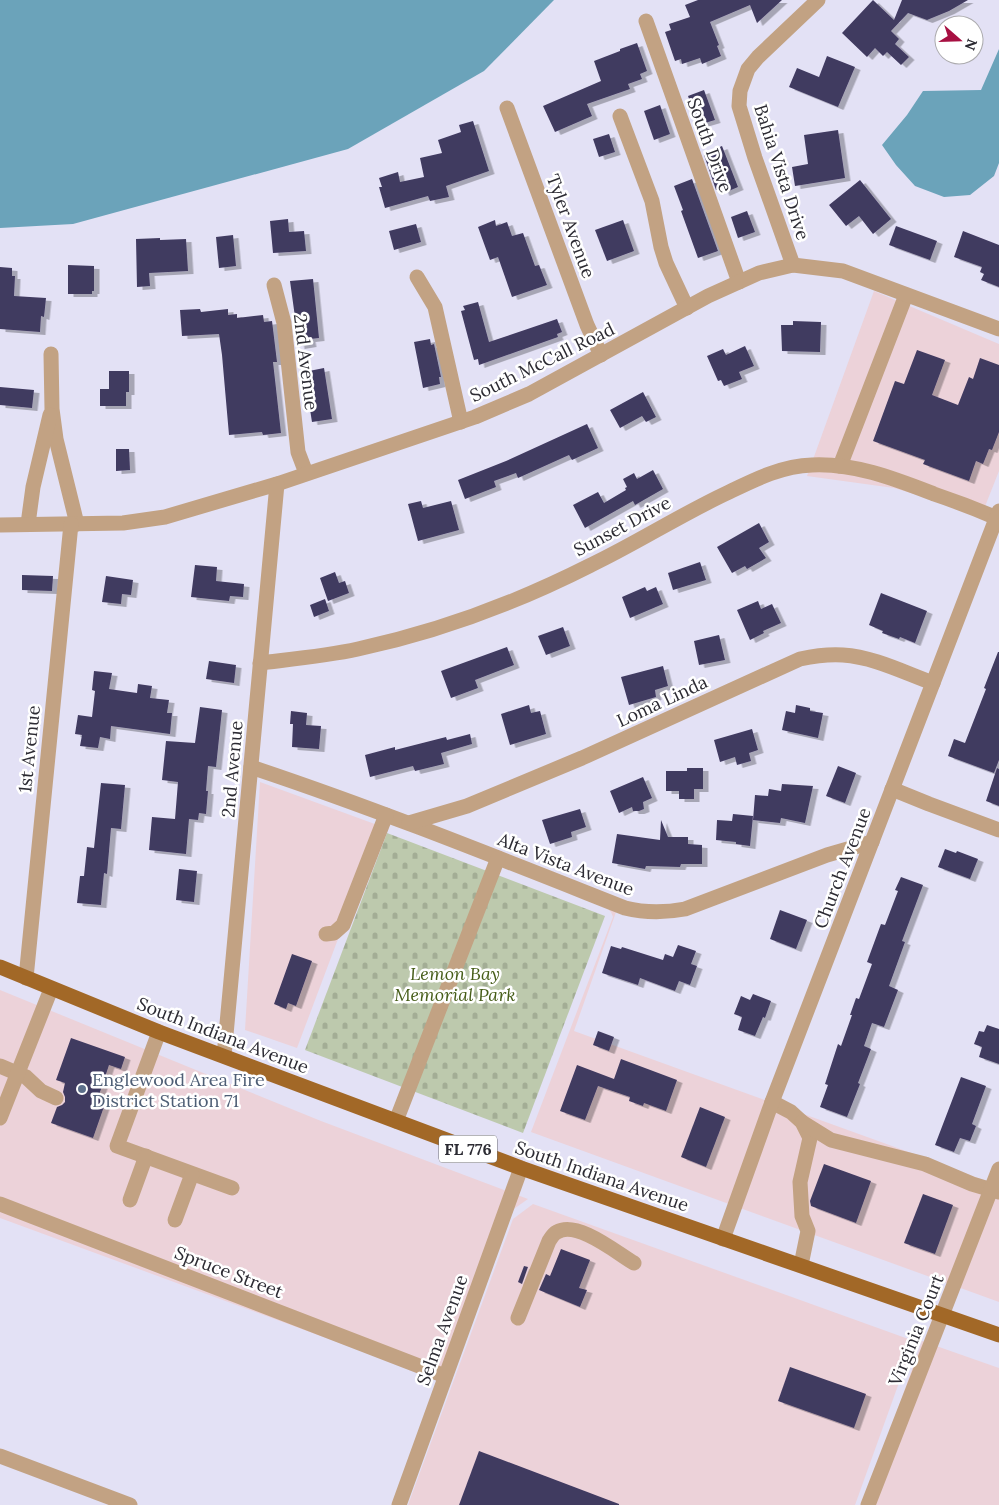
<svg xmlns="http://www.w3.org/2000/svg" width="999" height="1505" font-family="Lora,serif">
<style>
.commercial{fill:#ecd2d9}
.cemetery{fill:url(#cemetery-stones)}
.water{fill:#6ba3ba}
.building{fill:#413a61;filter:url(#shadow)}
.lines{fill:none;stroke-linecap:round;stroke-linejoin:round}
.minor{stroke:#c2a283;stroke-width:15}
.major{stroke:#a26827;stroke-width:15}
.service-dot{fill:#5c6f8a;stroke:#fff;stroke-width:2}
.labels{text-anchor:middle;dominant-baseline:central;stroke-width:5;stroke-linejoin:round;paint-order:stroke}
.shield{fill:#fff;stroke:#6b6b70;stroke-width:1}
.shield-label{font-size:16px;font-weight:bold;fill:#2c2b33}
.street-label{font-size:18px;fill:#2c2b33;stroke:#fff}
.park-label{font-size:18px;font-style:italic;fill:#465d18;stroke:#fff}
.service-label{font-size:18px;fill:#4e5e75;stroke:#fff;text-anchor:start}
</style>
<defs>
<pattern id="cemetery-stones" width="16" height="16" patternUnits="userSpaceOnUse" patternTransform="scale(1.25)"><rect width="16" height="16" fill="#bdc9ad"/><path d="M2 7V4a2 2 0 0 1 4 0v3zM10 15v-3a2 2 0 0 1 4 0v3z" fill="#a3ad95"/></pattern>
<filter id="shadow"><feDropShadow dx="5.5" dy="3" stdDeviation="0" flood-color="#0004"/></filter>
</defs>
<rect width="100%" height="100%" fill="#e3e1f5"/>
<g class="commercial">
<polygon points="874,291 999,344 999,471 982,514 894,488 807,476"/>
<polygon points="260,782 383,827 379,830 297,1048 245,1030"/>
<polygon points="546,886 616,912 574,1031 928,1159 999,1186 999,1302 531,1132 613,917 611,912 608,909"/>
<polygon points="0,990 321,1121 528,1199 508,1213 446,1382 0,1218"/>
<polygon points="533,1204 914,1341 855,1505 408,1505 513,1219"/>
<polygon points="922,1341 999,1368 999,1505 864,1505"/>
</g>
<polygon class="cemetery" points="387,833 605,916 523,1133 305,1050"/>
<g class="water">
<polygon points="0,0 554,0 484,71 348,149 73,224 0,228"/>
<polygon points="999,49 999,163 994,176 970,195 944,197 915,186 896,165 882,145 907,115 923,91 981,90"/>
</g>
<g class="building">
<polygon points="698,0 782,0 757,23 750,5 710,22 719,45 717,46 721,56 702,64 700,58 682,64 681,59 675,61 665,32 671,30 669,24 690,17 685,5"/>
<polygon points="873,0 894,20 902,0 968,0 949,11 927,20 908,13 891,31 899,39 895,44 909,57 901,65 887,52 883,56 875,48 867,57 842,33"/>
<polygon points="637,43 647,71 640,74 642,79 628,84 630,89 587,104 592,116 555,132 543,106 601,81 594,61 620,51 620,49"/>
<polygon points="827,56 855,67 838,107 789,87 797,68 819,77"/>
<polygon points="704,90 715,120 698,125 688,96"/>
<polygon points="660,105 670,134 654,140 644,111"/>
<polygon points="473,121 489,171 446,186 449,197 430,201 428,196 385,208 379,187 382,187 379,178 398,172 400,182 424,177 420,158 442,153 438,140 461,132 459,125"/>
<polygon points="838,130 845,178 795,186 792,167 808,164 804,135"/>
<polygon points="609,134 615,152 599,157 593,139"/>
<polygon points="722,146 738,187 724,193 722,188 716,190 704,155 708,153 708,152"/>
<polygon points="692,179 718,251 698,258 681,211 683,210 674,186"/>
<polygon points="860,180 891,219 873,234 859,216 846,226 829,205"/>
<polygon points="747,211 755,232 738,238 731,217"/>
<polygon points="288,219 289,232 304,231 306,251 273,253 270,221"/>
<polygon points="495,220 496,226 507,222 512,236 523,233 535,266 539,265 547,285 512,297 498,257 490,260 478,227"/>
<polygon points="623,220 634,251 607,261 595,230"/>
<polygon points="416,224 421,242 394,250 389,231"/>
<polygon points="896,226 937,241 930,260 889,245"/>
<polygon points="963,231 999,245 999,287 981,280 984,274 980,272 982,267 954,257"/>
<polygon points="233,235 236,266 219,268 216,237"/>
<polygon points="160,238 160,240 186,239 188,271 149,273 150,286 137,287 136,239"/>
<polygon points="68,265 94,266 94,291 92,291 92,294 68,294"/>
<polygon points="0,267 12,268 12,276 15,276 14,296 46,298 44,317 41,316 40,332 0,329"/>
<polygon points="313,279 319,338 310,339 311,344 299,346 290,281"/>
<polygon points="478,302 489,342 557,319 562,332 557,334 558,337 479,365 478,359 474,360 461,311 465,310 463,306"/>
<polygon points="200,309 201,312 228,309 228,315 237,314 237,318 263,315 264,322 272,321 277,362 273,362 281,433 263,435 262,432 229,435 222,355 219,334 182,336 180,310"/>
<polygon points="793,321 821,322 820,352 782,351 781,325 793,325"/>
<polygon points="430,339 431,345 434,344 441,377 439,377 440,384 423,388 414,342"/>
<polygon points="745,346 754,366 739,372 742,379 724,386 721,380 718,381 707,356 723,349 726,355"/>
<polygon points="917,350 945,360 932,395 958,405 969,377 973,379 980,358 999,365 999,432 992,450 989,449 983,464 976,461 969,481 923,464 925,460 873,441 895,381 904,384"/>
<polygon points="324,368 332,419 312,422 304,372"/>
<polygon points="109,371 129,371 129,392 126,392 126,406 100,406 100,389 109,389"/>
<polygon points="0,387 34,390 32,408 0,405"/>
<polygon points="643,392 656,417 646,422 642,416 620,428 610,410"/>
<polygon points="587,424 598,448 572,460 569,455 518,478 516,473 494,481 496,487 465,499 458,480 506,461"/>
<polygon points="116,449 129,449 130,470 116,471"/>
<polygon points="653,470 663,489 635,505 633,501 585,528 573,505 598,492 604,503 626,490 625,488 627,487 623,479 634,473 637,479"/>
<polygon points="421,501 423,508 451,501 459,530 418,541 408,504"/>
<polygon points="759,523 769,542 759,548 766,558 747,569 745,566 732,573 717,547"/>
<polygon points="700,562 706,580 673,590 668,573"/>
<polygon points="195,565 217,567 216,581 244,584 243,597 230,596 229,601 191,597"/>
<polygon points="335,572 339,583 345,581 349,593 328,601 320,578"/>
<polygon points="22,575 53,576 52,591 22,590"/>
<polygon points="106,576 133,580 131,595 122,594 121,604 102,602"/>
<polygon points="645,587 647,591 656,587 663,604 630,618 622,597"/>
<polygon points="881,593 927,611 915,643 900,637 899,639 882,633 883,631 869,625"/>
<polygon points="325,599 329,611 314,617 310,605"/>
<polygon points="758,601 761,609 772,604 781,623 763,631 764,633 750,640 737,610"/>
<polygon points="563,627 570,646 546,655 538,636"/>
<polygon points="719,635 725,660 699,665 694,641"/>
<polygon points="507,647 514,665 475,680 478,688 451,698 441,671"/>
<polygon points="998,652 999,652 999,760 994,773 948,756 954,739 965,743 986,689 984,688"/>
<polygon points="209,661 236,665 234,683 206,679"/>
<polygon points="663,666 668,686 655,690 656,697 629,705 621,677"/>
<polygon points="94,671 112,673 109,689 137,693 138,684 152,686 150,698 169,700 167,713 172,713 170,734 111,726 110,739 100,737 98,748 80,746 82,735 75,734 78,715 92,717 95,691 92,690"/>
<polygon points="529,705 531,713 540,711 546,734 510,745 501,714"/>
<polygon points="796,705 810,708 810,711 823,713 818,738 782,730 786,711 795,713"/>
<polygon points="200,707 222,710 216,767 208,766 206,791 208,791 206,814 199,813 198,820 189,819 186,854 149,850 152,817 175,819 178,782 162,780 166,741 195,743"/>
<polygon points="291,711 307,713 306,725 321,726 319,749 292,747 293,724 290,724"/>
<polygon points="752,729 758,750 749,753 751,761 737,765 735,757 720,762 714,740"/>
<polygon points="470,734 472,744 441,753 444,764 415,771 413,766 370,777 365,755 395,747 395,750 446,737 447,740"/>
<polygon points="838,766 856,773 845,803 826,796"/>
<polygon points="687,768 703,768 703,789 694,789 694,799 679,799 679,791 666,791 666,771 687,771"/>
<polygon points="997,768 999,769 999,806 986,801"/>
<polygon points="643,777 652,798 643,802 644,809 639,811 633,811 632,807 619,813 610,791"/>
<polygon points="101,783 125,785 121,829 111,828 107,874 104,873 101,905 77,903 80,876 84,876 87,847 94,848"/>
<polygon points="782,784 813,786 805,823 781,818 780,823 753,820 755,795 768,796 769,789 781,791"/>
<polygon points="580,809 586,827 571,832 572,837 550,844 542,820"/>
<polygon points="733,814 753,816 750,846 736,844 736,842 716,840 717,820 732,821"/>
<polygon points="661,820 668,837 688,837 688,844 702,845 702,864 681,864 680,867 646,866 645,869 612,863 617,834 660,840"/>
<polygon points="945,849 956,853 957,851 978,859 970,879 938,867"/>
<polygon points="179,869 197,871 194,902 176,900"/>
<polygon points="901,877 923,885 902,941 905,942 889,986 898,990 884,1027 872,1023 864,1046 871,1049 858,1083 860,1084 847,1117 820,1107 828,1085 825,1084 838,1044 841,1046 852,1015 850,1015 856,998 859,999 872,964 867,962 881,924 885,925 898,891 895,890"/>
<polygon points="780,910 807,920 796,949 770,939"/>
<polygon points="678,945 696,951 691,964 697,966 690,985 679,981 675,991 640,978 638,985 602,973 611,946 621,949 622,947 663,960 665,954 673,957"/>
<polygon points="292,954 312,961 296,1006 288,1003 286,1009 274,1004"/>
<polygon points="753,994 771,1001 765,1018 763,1017 755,1036 738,1030 742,1017 734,1014 741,996 750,1000"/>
<polygon points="987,1025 999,1029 999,1064 979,1057 982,1047 974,1044 979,1031 984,1032"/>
<polygon points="598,1031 614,1037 609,1051 593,1045"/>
<polygon points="71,1038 125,1057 121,1069 109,1065 99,1095 107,1098 93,1138 51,1123 57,1107 62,1105 65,1102 65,1097 63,1092 65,1083 56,1080"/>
<polygon points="621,1059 677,1080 666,1111 644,1103 643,1106 629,1101 630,1097 598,1086 585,1120 560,1111 577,1065 614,1079"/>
<polygon points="961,1077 986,1086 972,1124 976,1126 970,1141 960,1138 954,1152 935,1145"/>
<polygon points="700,1107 725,1117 706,1167 681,1157"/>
<polygon points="824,1164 871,1181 856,1223 811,1206 810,1201"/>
<polygon points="923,1194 953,1205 935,1254 904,1243"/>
<polygon points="561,1249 590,1260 579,1288 587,1290 580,1307 539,1290 546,1274 550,1276"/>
<polygon points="524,1266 528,1267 522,1284 518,1282"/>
<polygon points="790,1367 866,1394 854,1428 778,1401"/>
<polygon points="479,1451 619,1504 619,1505 459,1505"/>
</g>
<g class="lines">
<g class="minor">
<polyline points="646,21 739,282"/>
<polyline points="507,108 587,325 601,355"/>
<polyline points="620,116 652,201 661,247 666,263 687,308"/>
<polyline points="793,265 755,158 739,106 740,91 748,69 758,57 818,0"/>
<polyline points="417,277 435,307 461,422"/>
<polyline points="274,285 284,323 298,452 306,473"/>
<polyline points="51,354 52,409 56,439 77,524"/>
<polyline points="840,466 906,295"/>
<polyline points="28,524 33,487 50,415"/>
<polyline points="0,525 123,523 165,517 277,484 475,417 529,394 708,296 759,273 793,265 843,271 999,329"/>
<path d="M260 663C293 659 326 656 358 649 438 632 518 602 591 565 637 543 680 515 727 493 754 480 781 466 812 465 855 463 895 479 934 494 955 501 976 509 997 518"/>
<path d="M251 767C377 809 501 859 625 908 645 913 664 913 685 909L827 855 872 842"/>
<polyline points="892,789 929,804 999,830"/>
<path d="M409 823 467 806 582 758 800 659C814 656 829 654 843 655 874 657 905 673 933 683"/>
<polyline points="326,934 334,933 343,925 386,815"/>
<polyline points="26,978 71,524"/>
<polyline points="159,1032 117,1146 232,1188"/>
<polyline points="224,1056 277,484"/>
<polyline points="0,1066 26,1077 41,1091 56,1098"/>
<polyline points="772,1102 791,1112 802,1122 810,1138 800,1182 802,1216 808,1231 801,1265"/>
<polyline points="0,1118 51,989"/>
<polyline points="396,1121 498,858"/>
<polyline points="802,1122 831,1140 925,1164 972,1184 999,1192"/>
<polyline points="130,1200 146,1156"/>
<polyline points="0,1204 445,1376"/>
<polyline points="175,1220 192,1174"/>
<polyline points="723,1239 772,1102 999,511"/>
<path d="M518 1318 549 1241C551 1238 553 1234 557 1232 577 1220 617 1253 634 1263"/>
<polyline points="0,1456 130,1505"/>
<polyline points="399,1505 521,1168"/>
<polyline points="868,1505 999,1169"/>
</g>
<polyline class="major" points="0,967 159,1032 521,1168 999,1335"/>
</g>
<circle class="service-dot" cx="82" cy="1089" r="5"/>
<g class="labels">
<rect class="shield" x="439" y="1135.5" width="58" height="27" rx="4"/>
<g class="shield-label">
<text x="468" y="1149">FL 776</text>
</g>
<g class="street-label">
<text transform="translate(710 145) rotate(70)">South Drive</text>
<text transform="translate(782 172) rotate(72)">Bahia Vista Drive</text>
<text transform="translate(571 226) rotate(70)">Tyler Avenue</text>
<text transform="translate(306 362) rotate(83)">2nd Avenue</text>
<text transform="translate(542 362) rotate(-26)">South McCall Road</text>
<text transform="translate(622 526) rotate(-28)">Sunset Drive</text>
<text transform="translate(662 701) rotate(-25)">Loma Linda</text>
<text transform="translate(29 749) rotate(-84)">1st Avenue</text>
<text transform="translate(232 769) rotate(-85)">2nd Avenue</text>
<text transform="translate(566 864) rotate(21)">Alta Vista Avenue</text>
<text transform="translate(842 868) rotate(-69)">Church Avenue</text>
<text transform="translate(223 1035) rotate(21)">South Indiana Avenue</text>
<text transform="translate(602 1176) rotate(19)">South Indiana Avenue</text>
<text transform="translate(229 1272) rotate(21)">Spruce Street</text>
<text transform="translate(442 1330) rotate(-70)">Selma Avenue</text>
<text transform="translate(916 1330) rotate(-68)">Virginia Court</text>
</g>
<g class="park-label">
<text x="455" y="973">Lemon Bay<tspan x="455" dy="21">Memorial Park</tspan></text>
</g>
<g class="service-label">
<text x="92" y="1079">Englewood Area Fire<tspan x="92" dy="21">District Station 71</tspan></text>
</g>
</g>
<g transform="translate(959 40) rotate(110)"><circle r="24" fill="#ffffff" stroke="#abaaad"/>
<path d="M0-4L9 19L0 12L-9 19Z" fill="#a71042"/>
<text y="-8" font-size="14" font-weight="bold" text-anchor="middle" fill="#2c2b33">N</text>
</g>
</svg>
